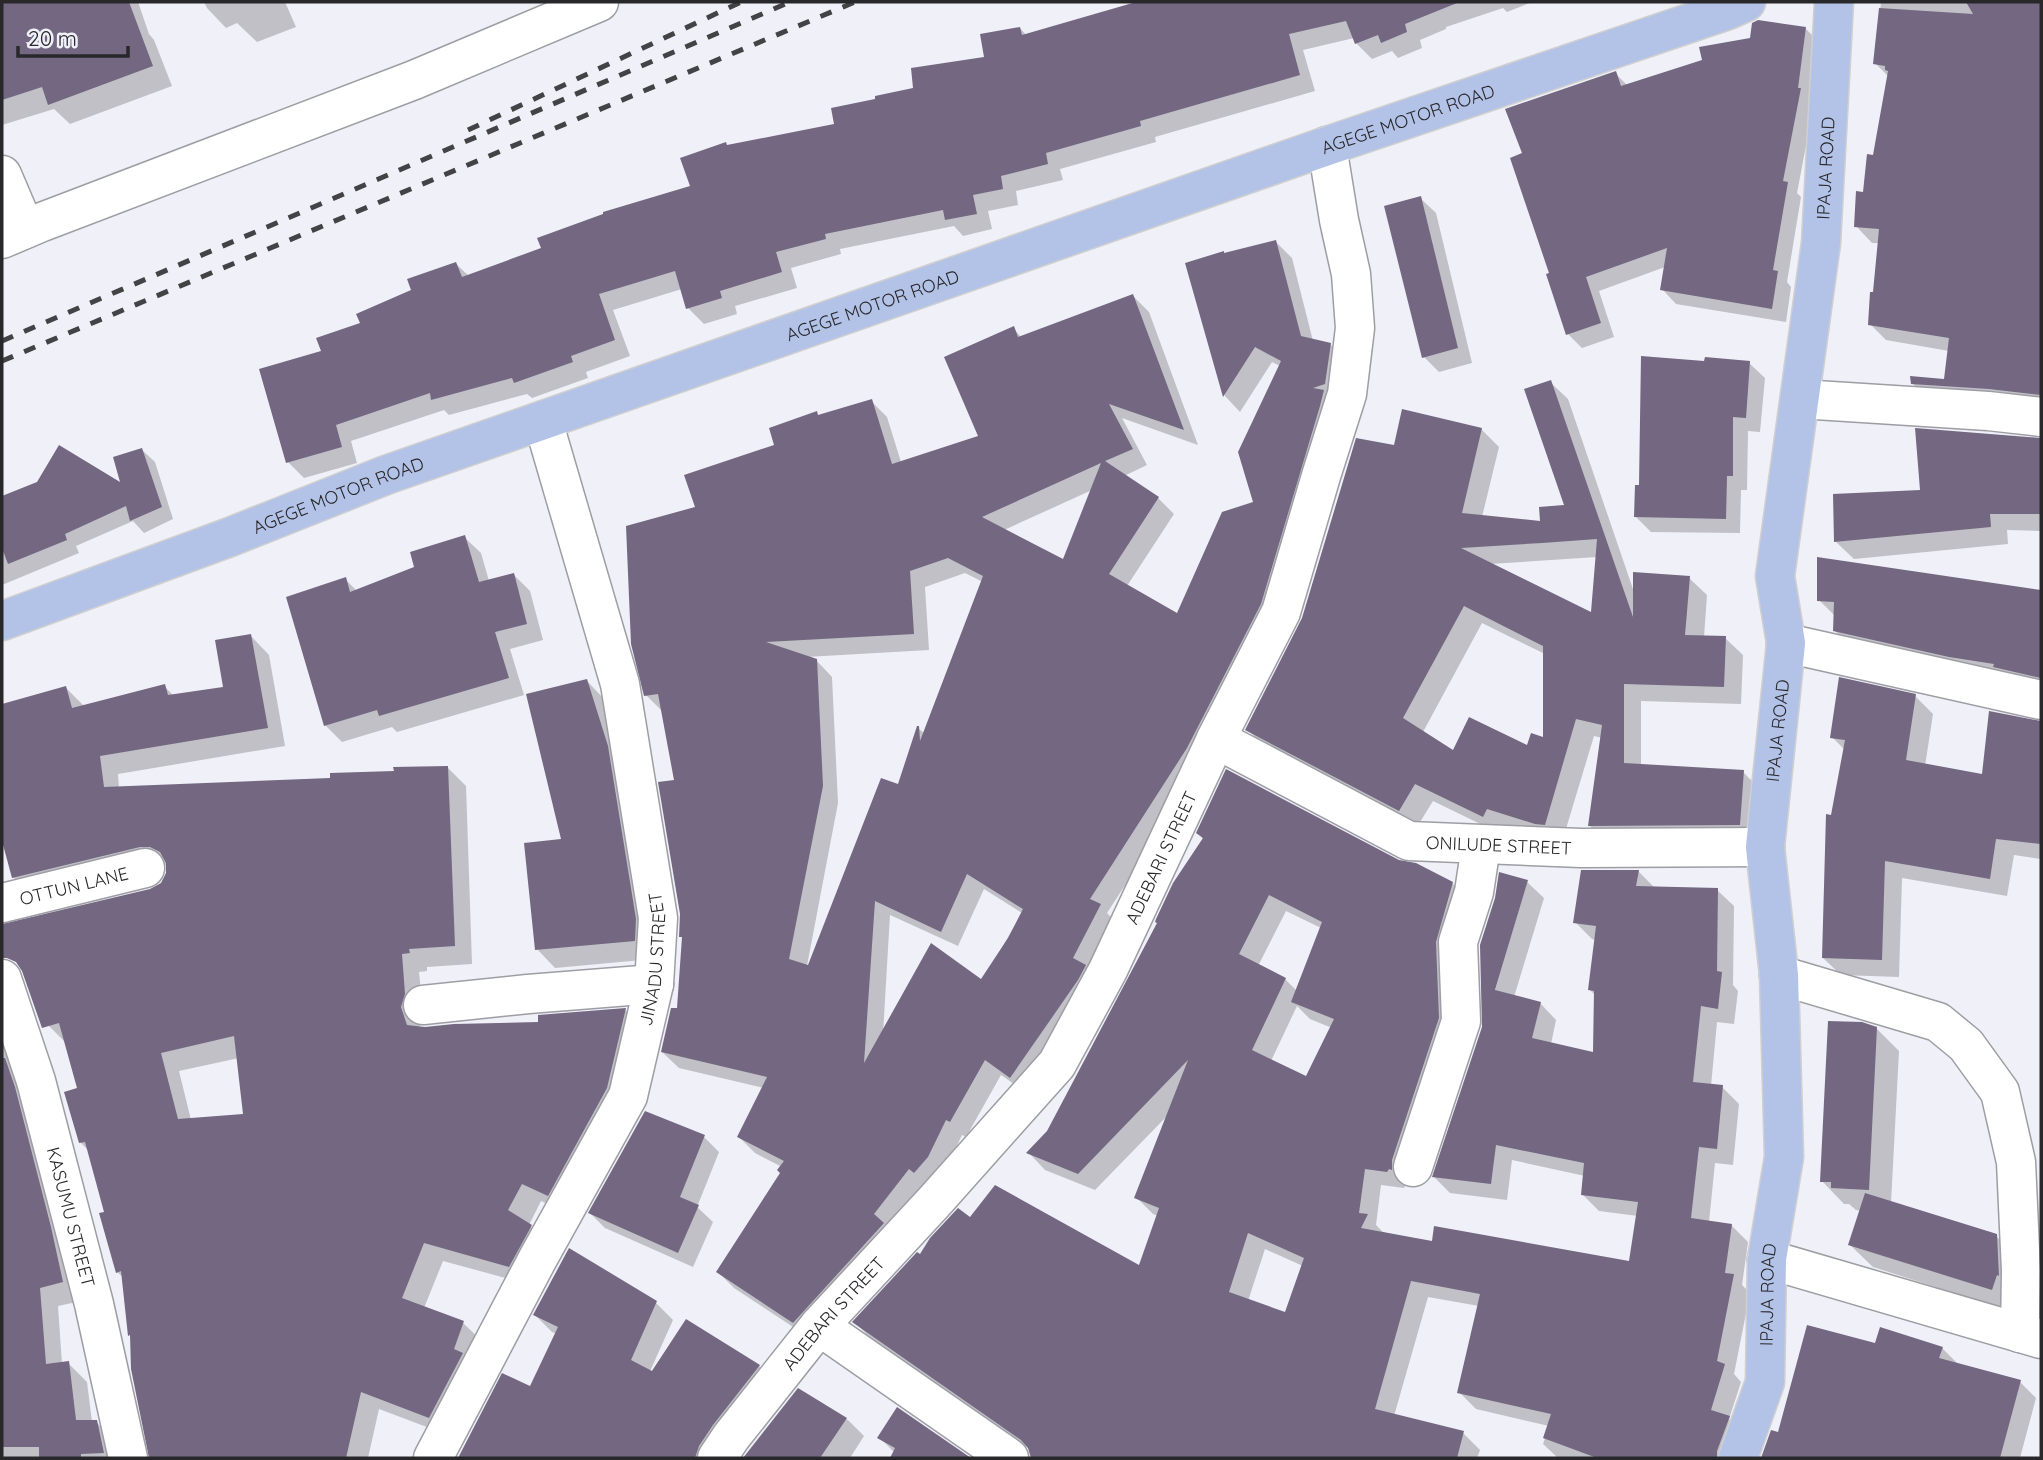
<svg xmlns="http://www.w3.org/2000/svg" width="2043" height="1460" font-family="Quicksand,sans-serif">
<style>
.shadow{fill:#0003;fill-rule:evenodd}
.building{fill:#736781;fill-rule:evenodd}
.lines{fill:none;stroke-linecap:round;stroke-linejoin:round}
.minor-casing{stroke:#9d9da4;stroke-width:41}
.major-casing{stroke:#d0d0d0;stroke-width:41}
.minor{stroke:#fff;stroke-width:38}
.major{stroke:#b3c2e7;stroke-width:38}
.rail{stroke:#434346;stroke-width:5;stroke-dasharray:12 12;stroke-linecap:butt}
.labels{text-anchor:middle;dominant-baseline:central;stroke-width:7;stroke-linejoin:round;paint-order:stroke}
.street-label{font-size:18px;fill:#28282b;stroke:#f0f0f8}
</style>
<rect width="100%" height="100%" fill="#f0f0f8"/>
<g class="shadow">
<polygon points="2,2 138,2 149,34 154,40 172,86 70,124 54,109 2,125"/>
<polygon points="204,2 285,2 296,27 257,42 237,23 226,28 207,8"/>
<polygon points="1141,2 1532,2 1507,12 1503,8 1446,27 1446,29 1420,40 1422,48 1398,58 1392,51 1372,59 1356,43 1354,38 1303,50 1315,91 1155,137 1156,142 1060,169 1063,180 1016,191 1018,205 988,211 992,229 963,236 954,226 840,249 841,254 791,268 797,288 735,306 737,314 704,324 688,308 682,289 613,310 630,356 586,372 588,378 532,398 527,394 449,415 444,410 351,441 357,463 304,478 288,462 323,352 456,264 469,276 543,249 693,188 728,147 836,126 986,58 1020,28 1027,36"/>
<polygon points="1881,2 2041,2 2041,409 1929,400 1912,383 1945,381 1949,351 1886,340 1870,324 1880,243 1872,243 1856,226 1875,157 1888,76 1875,63"/>
<polygon points="1805,28 1819,42 1814,104 1797,193 1801,197 1787,282 1791,287 1786,322 1676,304 1662,289 1665,267 1599,291 1614,337 1582,348 1568,334 1551,274 1524,154 1615,73 1628,86"/>
<polygon points="1420,198 1436,213 1472,363 1439,372 1424,357"/>
<path d="M1276 242 1292 258 1313 341 1330 344 1346 361 1339 408 1203 765 1107 913 1116 922 1027 1093 1001 1075 966 1137 962 1135 944 1173 810 1338 734 1288 718 1272 782 1173V1167L755 1153 739 1137 764 1088 679 1068 662 1052 679 1010 683 939 681 936V914L676 781 662 711 646 695 697 508 776 446 820 417 871 401 887 417 901 462 980 437 1013 328 1022 338 1133 296 1149 312 1198 445 1122 418 1147 465 1124 476 1158 498 1174 514 1127 586 1178 615 1255 503 1280 366 1272 362 1240 412 1225 396 1187 264ZM1092 490 1064 561 1004 530ZM965 573 983 582 925 734 918 728 899 787 806 971 838 803 832 677 816 660 806 657 929 650 925 587ZM984 889 1022 913 982 982 883 1034 890 915 958 946Z"/>
<polygon points="1749,363 1765,378 1760,432 1748,431 1747,490 1741,490 1740,533 1651,532 1636,517 1641,487"/>
<path d="M1550 382 1568 399 1634 592 1689 578 1707 595 1704 637 1725 638 1743 655 1741 704 1641 701V766L1743 772 1761 790 1757 842 1607 843 1589 825 1602 738 1594 736 1562 842 1554 841 1505 826 1501 834 1433 801 1417 827 1265 747 1247 729 1395 447 1481 429 1499 447 1482 517 1542 523 1566 507ZM1597 557 1593 615 1490 564ZM1482 623 1545 654V740L1528 748 1453 752 1423 732Z"/>
<polygon points="2041,440 2041,531 2007,530 2008,544 1854,559 1836,542 1922,491"/>
<polygon points="142,450 155,462 173,519 144,533 133,521 76,546 79,553 2,585 2,498 38,483 123,486"/>
<polygon points="464,537 481,553 489,581 514,575 530,591 543,640 510,649 524,695 397,732 392,727 342,742 325,725 345,579 357,591 416,568"/>
<polygon points="2025,589 2041,605 2040,690 1852,648 1834,630 1835,616 1819,600"/>
<path d="M251 636 269 655 285 746 118 774 119 788 332 779 447 767 466 786 472 964 427 967V971L419 972 423 1013 419 1028 540 1024 625 1010 644 1028 567 1213 541 1201 529 1225 549 1245 528 1284 443 1261 424 1308 463 1323 482 1341 448 1435 379 1409 368 1458H151L132 1337 130 1335 124 1278 117 1272 106 1213 89 1151 80 1142 79 1090 66 1043 49 1026 151 891 162 885 168 874V865H160L32 896 13 877 2 835V706L66 688 85 707 164 686 174 696 225 689ZM239 1058 245 1116 191 1120 179 1071Z"/>
<polygon points="587,681 605,700 653,959 555,968 537,949 563,841"/>
<polygon points="1915,696 1933,714 1925,766 1984,776 2034,722 2041,723 2041,859 2014,855 2007,896 1902,878 1899,977 1841,975 1823,958 1832,817 1845,750 1832,737"/>
<path d="M1198 833 1398 862 1452 883 1469 900 1455 1035 1406 1184 1404 1188 1381 1185 1376 1225 1383 1232 1433 1243 1631 1263 1638 1216 1599 1211 1582 1194 1585 1176 1512 1160 1507 1200 1450 1193 1434 1177 1484 1028 1527 882 1544 898 1514 997 1540 1003 1556 1020 1551 1044 1594 1054 1596 996 1590 990 1596 940 1592 939 1575 922 1638 871 1655 888 1717 890 1734 906 1733 985 1738 991 1734 1024 1717 1022 1711 1086 1722 1087 1739 1104 1733 1165 1715 1163 1709 1222 1731 1225 1748 1242 1742 1285 1750 1293 1734 1374 1741 1382 1729 1419 1745 1435 1721 1458H1558L1543 1444 1549 1426 1476 1409 1459 1392 1479 1306 1428 1297 1394 1416 1463 1433 1480 1450 1477 1458H1032L1031 1450 871 1339 855 1322 920 1257 970 1219 1140 1267 1158 1216 1153 1214 1136 1197 1169 1114 1095 1190 1045 1170 1029 1153 1048 1132 1204 840ZM1286 911 1321 928 1297 991 1285 979 1258 966ZM1297 1006 1310 1019 1332 1028 1307 1079 1271 1061ZM1265 1249 1303 1266 1286 1315 1248 1301Z"/>
<polygon points="1876,1028 1899,1051 1891,1203 1996,1236 2019,1259 2014,1312 1873,1267 1850,1245 1861,1211 1856,1210 1849,1204 1844,1204 1822,1181"/>
<polygon points="2,1031 81,1301 58,1306 62,1364 68,1363 87,1382 92,1422 96,1422 116,1441 119,1458 2,1458"/>
<polygon points="704,1137 719,1152 697,1207 713,1222 693,1267 605,1228 590,1213"/>
<polygon points="656,1303 673,1320 647,1378 686,1321 759,1366 776,1383 706,1458 460,1458 503,1375 530,1389 557,1334 552,1332 535,1315"/>
<polygon points="1876,1346 1942,1348 1959,1365 2020,1382 2036,1398 2020,1458 1763,1458 1772,1432 1779,1434"/>
<polygon points="798,1390 849,1421 864,1436 850,1458 754,1458 749,1453"/>
<polygon points="898,1409 968,1458 892,1458 895,1453 880,1438"/>
</g>
<g class="building">
<polygon points="2,2 129,2 153,66 48,105 42,87 2,100"/>
<polygon points="1136,2 1457,3 1405,24 1407,32 1381,43 1378,35 1355,44 1346,21 1289,34 1300,75 1140,121 1141,126 1046,153 1048,164 1001,176 1003,189 973,195 977,214 945,220 943,210 825,234 826,239 776,252 782,272 720,291 722,298 686,309 675,271 599,294 615,340 571,356 573,362 514,383 512,378 431,400 430,393 336,425 342,447 286,463 259,369 321,351 316,338 360,323 356,314 411,290 407,279 456,262 462,277 541,248 537,238 603,214 603,212 690,186 680,158 726,142 727,145 834,124 831,108 875,99 875,96 913,88 911,68 984,57 980,34 1020,27 1022,35"/>
<polygon points="1966,2 2041,2 2041,395 1989,389 1911,384 1910,376 1944,379 1949,338 1868,325 1870,292 1873,292 1879,229 1854,227 1856,191 1863,192 1867,154 1873,155 1888,71 1885,70 1885,66 1873,64 1879,8 1973,14"/>
<polygon points="1758,20 1806,27 1798,88 1801,88 1783,181 1788,182 1773,270 1778,271 1772,309 1660,290 1667,248 1586,277 1601,323 1566,335 1546,274 1549,273 1510,158 1522,153 1505,109 1616,71 1621,86 1702,60 1699,47 1750,38 1752,23"/>
<polygon points="1421,196 1458,348 1422,358 1384,206"/>
<path d="M1276 240 1301 336 1331 343 1325 384 1313 388 1324 390 1320 406 1261 604 1187 748 1090 899 1101 904 1073 958 1086 965 1078 980 1010 1078 985 1060 950 1122 946 1120 928 1157 914 1173 909 1169 874 1214 884 1223 793 1323 716 1272 780 1173 777 1170 784 1161 737 1137 767 1077 661 1052 671 1008H677L682 937H679L680 914 658 782 674 780 658 694 644 696 631 644 626 526 695 507 684 475 774 445 769 428 817 411 818 415 872 399 892 464 978 436 944 357 1014 326 1018 337 1133 294 1184 430 1109 404 1133 449 1105 461 1159 497 1109 574 1177 613 1222 512 1253 502 1238 452 1281 361 1255 347 1223 397 1185 263 1224 251V253ZM1101 463 1063 559 982 517ZM948 558 983 576 920 741 919 726H917L898 784 881 778 808 965 789 959 823 786 817 659 766 642 914 634 910 571ZM967 874 1023 909 1008 938 981 979 931 943 864 1063 875 901 941 932Z"/>
<polygon points="1641,356 1704,361 1705,357 1750,361 1746,418 1733,417 1733,476 1727,476 1726,519 1634,517 1635,485 1639,485"/>
<path d="M1551 380 1633 617V572L1690 576 1685 635 1726 636 1724 687 1624 684V763L1744 770 1740 825 1588 826 1602 725 1576 719 1545 825 1535 824 1487 809 1483 817 1415 784 1399 811 1245 730 1302 618 1356 438 1394 445 1402 409 1482 428 1462 513 1540 521 1539 507 1564 505 1524 389ZM1597 539 1591 612 1461 548 1542 543ZM1464 606 1543 646V737L1531 733 1527 745 1469 717 1453 750 1403 718Z"/>
<polygon points="1915,428 2041,438 2041,514 1990,514 1991,527 1834,542 1833,494 1920,490"/>
<polygon points="59,445 120,482 113,457 142,448 162,507 130,521 126,506 65,534 67,540 8,564 2,548 2,496 37,482"/>
<polygon points="465,535 479,582 514,573 527,624 495,632 509,678 379,716 377,710 324,726 286,597 346,577 350,592 414,567 410,552"/>
<polygon points="1817,557 2041,590 2041,678 1993,667 1994,664 1949,657 1833,631 1834,602 1817,601"/>
<path d="M251 634 268 728 100 756 104 787 330 778V773L394 771 393 767 448 766 455 946 409 949 410 953 402 954 405 994 401 1007 407 1025 425 1027 454 1024 538 1022V1015L626 1008 607 1088 548 1196 522 1184 508 1210 532 1225 509 1267 424 1243 402 1298 464 1321 454 1349 463 1353 429 1418 361 1392 346 1458H149L131 1369 130 1335 128 1336 121 1271 116 1273 99 1213 104 1212 85 1142 79 1143 64 1092 77 1088 59 1023 42 1028 22 971 16 962 7 958H2V924L150 889 161 883 166 873V863L160 852 150 847H140L12 878 2 841V704L66 686 72 708 165 684 168 695 223 687 215 640ZM234 1036 243 1114 178 1119 161 1053Z"/>
<polygon points="1839,677 1916,694 1906,760 1982,774 1989,711 2041,721 2041,844 1996,839 1990,879 1885,861 1882,960 1822,958 1826,814 1831,815 1845,740 1830,738"/>
<polygon points="587,679 608,746 636,919 635,941 535,950 524,843 561,839 526,694"/>
<path d="M1226 769 1399 860 1416 863 1453 882 1436 942 1439 1018 1392 1160V1170L1389 1169 1387 1172 1365 1169 1359 1213 1368 1214 1361 1228 1432 1241 1434 1226 1629 1261 1638 1202 1581 1195 1584 1163 1496 1145 1491 1184 1432 1177 1482 1027 1480 945 1495 898 1499 872 1528 880 1495 990 1541 1002 1532 1038 1593 1052 1594 991 1588 990 1596 926 1573 923 1581 870H1639L1636 886 1718 888 1717 971 1722 972 1718 1009 1701 1006 1693 1082 1723 1085 1717 1149 1699 1147 1691 1218 1732 1224 1725 1273 1734 1274 1717 1361 1725 1364 1711 1410 1730 1416 1717 1451V1458H1597L1543 1438 1551 1414 1457 1393 1480 1294 1411 1281 1375 1409 1464 1431 1457 1458H1031L1028 1448 1021 1440 852 1322 917 1252 920 1254 930 1238 958 1208 970 1217 995 1185 1139 1265 1159 1208 1134 1198 1188 1060 1078 1174 1026 1153 1047 1131 1157 923 1155 922 1156 919 1173 883 1203 838 1196 833ZM1269 895 1322 922 1291 1002 1334 1019 1306 1076 1252 1050 1286 978 1239 954ZM1248 1233 1304 1258 1285 1312 1229 1292Z"/>
<polygon points="1828,1021 1862,1022 1877,1027 1869,1190 1831,1188 1831,1182 1820,1182"/>
<polygon points="2,1058 5,1058 15,1087 51,1227 63,1282 40,1288 46,1364 69,1361 76,1420 97,1420 104,1453 81,1454 81,1457 39,1457 39,1447 2,1447"/>
<polygon points="645,1111 705,1135 680,1197 699,1205 678,1253 588,1213"/>
<polygon points="1865,1193 1997,1234 1999,1276 1997,1275 1992,1290 1848,1245"/>
<polygon points="569,1248 657,1301 631,1360 652,1371 686,1319 760,1365 713,1425 699,1446 695,1458 458,1458 502,1373 530,1386 558,1327 533,1315"/>
<polygon points="1807,1325 1875,1343 1880,1327 1943,1347 1939,1358 2021,1380 2000,1458 1761,1458 1771,1430 1778,1432"/>
<polygon points="798,1388 847,1418 820,1458 743,1458"/>
<polygon points="897,1407 971,1458 890,1458 895,1448 877,1438"/>
</g>
<g class="lines">
<g class="minor-casing">
<g id="minor">
<polyline points="2,175 25,229"/>
<polyline points="2,239 42,222 414,80 599,2"/>
<polyline points="1800,399 1988,411 2041,417"/>
<polyline points="1786,643 2041,700"/>
<path id="s1" d="M1216 739 1409 841 1581 848 1765 847"/>
<path id="s2" d="M2 903 145 868"/>
<polyline points="1779,975 1938,1022 1966,1045 2000,1092 2016,1162 2021,1271 2020,1333"/>
<path id="s3" d="M2 979 36 1081 94 1304 128 1458"/>
<polyline points="423,1005 528,994 654,984"/>
<polyline points="1413,1167 1461,1021 1458,942 1474,892 1481,846"/>
<polyline points="1767,1259 2041,1339"/>
<polyline points="819,1326 1009,1458"/>
<path id="s4" d="M433 1458 537 1260 628 1096 654 984 658 918 620 684 543 421"/>
<path id="s5" d="M717 1458 731 1437 819 1326 934 1202 1057 1064 1108 970 1216 739 1281 612 1321 476 1347 394 1355 328 1351 274 1339 220 1327 146"/>
</g>
</g>
<g class="major-casing">
<g id="major">
<path id="s6" d="M2 621 230 537 386 475 1327 146 1728 10 1746 2"/>
<path id="s7" d="M1738 1458 1765 1382 1767 1259 1784 1157 1779 975 1765 847 1786 643 1775 576 1821 243 1834 2"/>
</g>
</g>
<use href="#minor" class="minor"/>
<use href="#major" class="major"/>
<g class="rail">
<polyline points="468,130 741,2"/>
<polyline points="2,341 790,2"/>
<polyline points="2,361 855,2"/>
</g>
</g>
<g class="labels">
<g class="street-label">
<text stroke="none"><textPath href="#s6" startOffset="1493">AGEGE MOTOR ROAD</textPath></text>
<text stroke="none"><textPath href="#s7" startOffset="1302">IPAJA ROAD</textPath></text>
<text stroke="none"><textPath href="#s6" startOffset="926">AGEGE MOTOR ROAD</textPath></text>
<text stroke="none"><textPath href="#s6" startOffset="359">AGEGE MOTOR ROAD</textPath></text>
<text stroke="none"><textPath href="#s7" startOffset="735">IPAJA ROAD</textPath></text>
<text stroke="none"><textPath href="#s1" startOffset="308">ONILUDE STREET</textPath></text>
<text stroke="none"><textPath href="#s5" startOffset="752">ADEBARI STREET</textPath></text>
<text stroke="none"><textPath href="#s2" startOffset="74">OTTUN LANE</textPath></text>
<text stroke="none"><textPath href="#s4" startOffset="551">JINADU STREET</textPath></text>
<text stroke="none"><textPath href="#s3" startOffset="248">KASUMU STREET</textPath></text>
<text stroke="none"><textPath href="#s7" startOffset="168">IPAJA ROAD</textPath></text>
<text stroke="none"><textPath href="#s5" startOffset="186">ADEBARI STREET</textPath></text>
</g>
</g>
<rect width="2043" height="1460" fill="none" stroke="#28282b" stroke-width="7"/>
<path d="M18 46v10h110v-10" fill="none" stroke="#28282b" stroke-width="3.5"/>
<text x="28" y="46" font-size="21" fill="#28282b" stroke="#f0f0f8" stroke-width="5" paint-order="stroke">20 m</text>
</svg>
